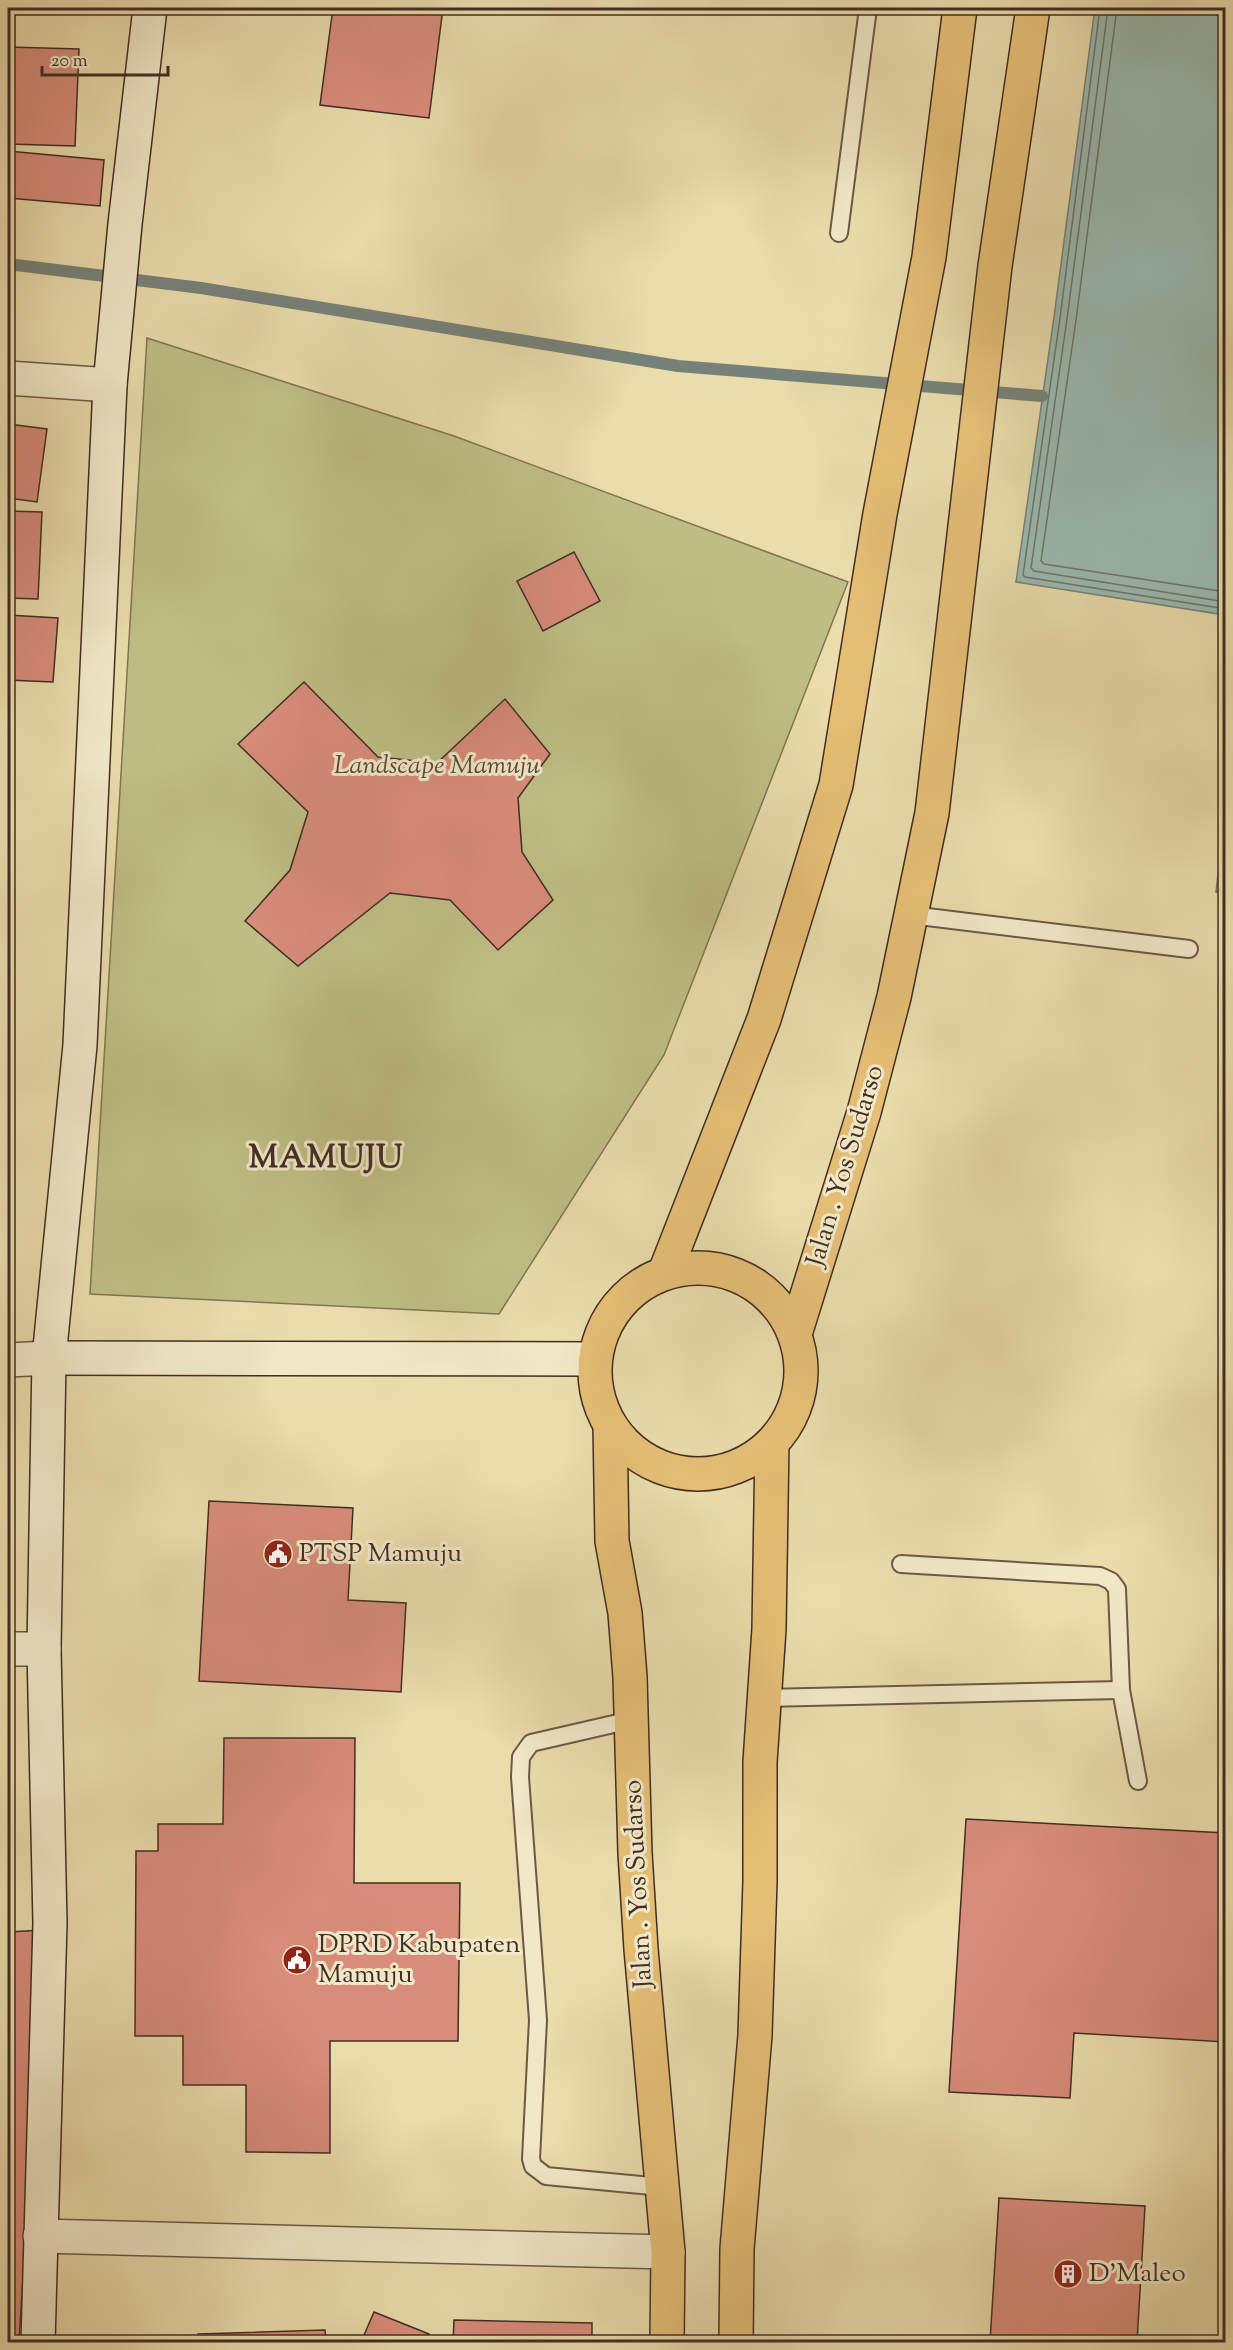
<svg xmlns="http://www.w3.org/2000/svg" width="1233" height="2350" font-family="'Sorts Mill Goudy',serif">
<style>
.green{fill:#bebe84;stroke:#807654;stroke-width:1.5}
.water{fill:#9abab1;stroke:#768279;stroke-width:1.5}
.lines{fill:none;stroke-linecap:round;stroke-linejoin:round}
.shore{stroke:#6e746a;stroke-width:1.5}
.stream{stroke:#768279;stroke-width:12}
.building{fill:#d88c7b;stroke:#412d24;stroke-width:1.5}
.service-casing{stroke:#6b5946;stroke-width:20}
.minor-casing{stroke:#6b5946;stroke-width:36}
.tertiary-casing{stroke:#6b5946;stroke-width:36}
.secondary-casing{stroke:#412d24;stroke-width:36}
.trunk-casing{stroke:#412d24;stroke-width:36}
.service{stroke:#f1e8c8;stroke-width:16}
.minor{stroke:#f1e8c8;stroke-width:33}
.tertiary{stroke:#f1e8c8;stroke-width:33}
.secondary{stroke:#f1e8c8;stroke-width:33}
.trunk{stroke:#e5be76;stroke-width:33}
.labels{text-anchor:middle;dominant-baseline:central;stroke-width:6;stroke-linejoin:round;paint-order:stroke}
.park-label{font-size:26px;font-style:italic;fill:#5a4a37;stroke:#f1e8c8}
.street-label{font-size:26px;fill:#412d24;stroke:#f1e8c8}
.poi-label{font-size:26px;fill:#412d24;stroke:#f1e8c8;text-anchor:start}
.district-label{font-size:32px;font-weight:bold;letter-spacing:1.5px;fill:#412d24;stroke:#f1e8c8}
</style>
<rect width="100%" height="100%" fill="#eadcab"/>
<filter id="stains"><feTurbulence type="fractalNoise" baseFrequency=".00333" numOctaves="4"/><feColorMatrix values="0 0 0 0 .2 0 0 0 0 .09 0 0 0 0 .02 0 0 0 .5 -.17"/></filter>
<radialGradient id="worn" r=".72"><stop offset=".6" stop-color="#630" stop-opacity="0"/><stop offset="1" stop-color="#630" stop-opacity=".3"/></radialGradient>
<g class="green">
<polygon points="147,338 454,436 848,582 664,1055 499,1314 90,1294"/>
<polygon points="1225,812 1225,893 1216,892"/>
</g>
<polygon class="water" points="1095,8 1225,8 1225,615 1016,582 1054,317"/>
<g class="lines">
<g class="shore">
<polyline points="1100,8 1060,318 1023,575 1025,577 1226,609"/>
<polyline points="1108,8 1067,319 1031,568 1034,571 1226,602"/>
<polyline points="1117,8 1076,320 1041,561 1044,564 1226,592"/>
</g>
<polyline class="stream" points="8,264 201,288 678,366 1042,396"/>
</g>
<g class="building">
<polygon points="10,8 102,8 102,14 10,12"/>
<polygon points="333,8 443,8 429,118 320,105"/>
<polygon points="8,47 79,49 75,146 8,144"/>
<polygon points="8,151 104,160 100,206 8,198"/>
<polygon points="8,424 47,429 37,502 8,498"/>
<polygon points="8,511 42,512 38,599 8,598"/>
<polygon points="574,552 600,601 543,631 517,581"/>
<polygon points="8,615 58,618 53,682 8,680"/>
<polygon points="304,682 378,757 437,763 505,699 550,754 518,798 522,852 553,900 498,950 450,900 390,893 298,966 245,921 290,870 308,812 238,744"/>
<polygon points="209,1501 353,1508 348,1600 406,1603 401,1692 199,1681"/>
<polygon points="224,1738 355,1738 354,1883 460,1883 458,2041 330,2041 330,2153 246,2152 246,2085 183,2085 183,2036 135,2036 136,1851 158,1851 158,1824 223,1824"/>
<polygon points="966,1819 1226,1833 1226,2042 1074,2033 1070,2098 949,2092"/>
<polygon points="44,1930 19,2342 8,2342 8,1932"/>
<polygon points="999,2198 1145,2206 1137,2342 990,2342"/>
<polygon points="374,2312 429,2334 426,2342 361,2342"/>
<polygon points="454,2320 592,2323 592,2342 453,2342"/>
<polygon points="325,2330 326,2342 198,2342 198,2334"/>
</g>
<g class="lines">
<g class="service-casing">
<g id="service">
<polyline points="839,233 868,8"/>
<polyline points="911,915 1189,949"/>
<polyline points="901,1564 1100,1576 1111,1581 1117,1589 1121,1690 1138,1781"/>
<polyline points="764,1698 1121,1690"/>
<polyline points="631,1720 531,1743 521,1757 520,1777 538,2020 531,2159 533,2166 546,2176 662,2187"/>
</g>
</g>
<g class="minor-casing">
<g id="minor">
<polyline points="8,1360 49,1358"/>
<polyline points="8,1649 44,1649"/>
<polyline points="40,2236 668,2252"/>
</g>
</g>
<g class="tertiary-casing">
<polyline id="tertiary" points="8,378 110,385"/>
</g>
<g class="secondary-casing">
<g id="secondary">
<polyline points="49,1358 595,1359"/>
<polyline points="38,2342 50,1923 44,1649 49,1358 80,1045 110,385 125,224 150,8"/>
</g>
</g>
<g class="trunk-casing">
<g id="trunk">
<circle cx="698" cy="1371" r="103"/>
<polyline points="665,1272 764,1019 836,785 880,514 929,257 960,8"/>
<polyline points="795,1334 864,1112 894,997 932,813 995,266 1033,8"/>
<polyline points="610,1425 612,1541 625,1613 630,1677 635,1853 641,1949 668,2252 667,2342"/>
<polyline points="736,2342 737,2249 755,2035 760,1881 760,1762 769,1629 772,1443"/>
</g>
</g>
<use href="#service" class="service"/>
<use href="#minor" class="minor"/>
<use href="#tertiary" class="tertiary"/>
<use href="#secondary" class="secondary"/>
<use href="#trunk" class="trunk"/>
</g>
<defs>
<g id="civic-disc" transform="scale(1.5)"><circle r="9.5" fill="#8f2418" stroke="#f1e8c8"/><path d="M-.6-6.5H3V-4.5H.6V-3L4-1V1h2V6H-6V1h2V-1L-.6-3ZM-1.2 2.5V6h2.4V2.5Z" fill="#fff"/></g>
<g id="building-disc" transform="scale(1.5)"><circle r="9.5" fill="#8f2418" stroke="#f1e8c8"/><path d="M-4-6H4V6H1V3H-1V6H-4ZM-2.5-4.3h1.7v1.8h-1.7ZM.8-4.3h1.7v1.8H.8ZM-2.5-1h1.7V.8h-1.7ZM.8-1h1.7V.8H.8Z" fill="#fff"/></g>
</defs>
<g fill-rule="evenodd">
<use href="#civic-disc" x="278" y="1554"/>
<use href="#civic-disc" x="297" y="1960"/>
<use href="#building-disc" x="1068" y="2274"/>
</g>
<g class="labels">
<g class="park-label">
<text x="437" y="766">Landscape Mamuju</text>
</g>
<g class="street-label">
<text transform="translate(846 1166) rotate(-73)">Jalan . Yos Sudarso</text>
<text transform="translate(639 1884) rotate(-93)">Jalan . Yos Sudarso</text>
</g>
<g class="poi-label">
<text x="299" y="1554">PTSP Mamuju</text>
<text x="318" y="1945">DPRD Kabupaten<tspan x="318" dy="30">Mamuju</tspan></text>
<text x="1089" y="2274">D'Maleo</text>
</g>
<g class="district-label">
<text x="326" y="1159">MAMUJU</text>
</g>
</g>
<rect width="1233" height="2350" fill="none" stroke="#eadcab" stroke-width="30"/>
<rect x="9" y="9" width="1215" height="2332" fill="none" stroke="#412d24" stroke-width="3"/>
<rect x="15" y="15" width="1203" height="2320" fill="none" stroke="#412d24" stroke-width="1.5"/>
<path d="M42 66v9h126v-9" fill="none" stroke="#412d24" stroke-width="3"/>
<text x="51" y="66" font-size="18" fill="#412d24" stroke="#f1e8c8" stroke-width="4.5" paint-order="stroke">20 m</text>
<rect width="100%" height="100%" filter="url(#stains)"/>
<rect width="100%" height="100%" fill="url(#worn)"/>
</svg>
